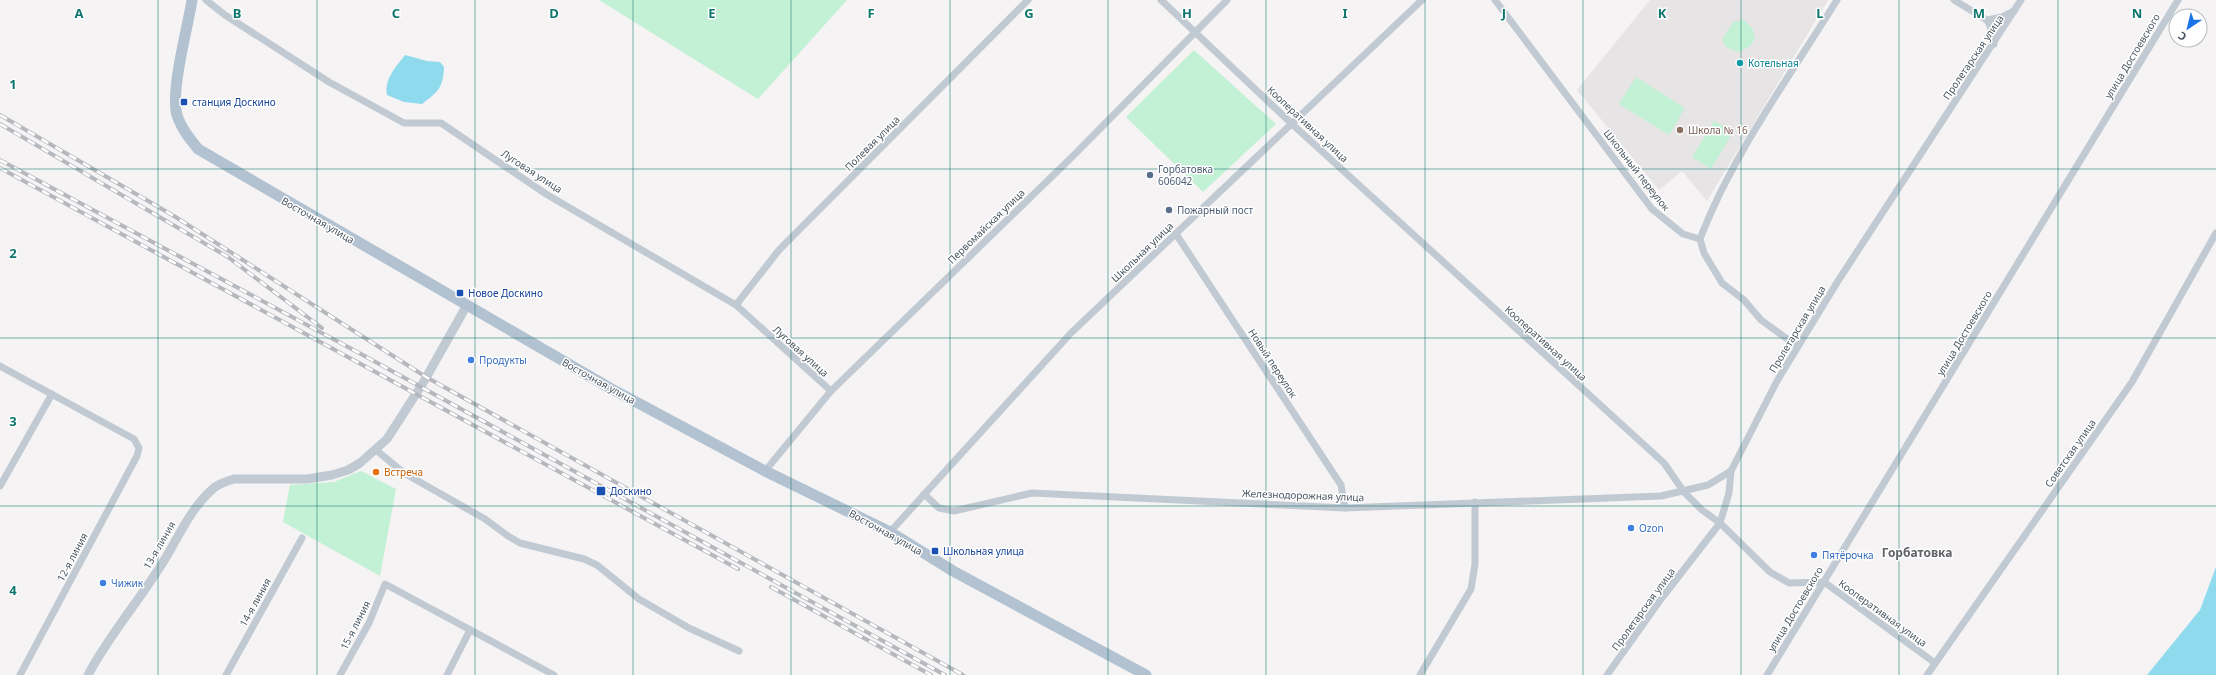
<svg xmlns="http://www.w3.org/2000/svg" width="2216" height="675" font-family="'Noto Sans',sans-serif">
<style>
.education{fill:#e6e4e5}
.green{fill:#c3f1d5}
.water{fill:#90daee}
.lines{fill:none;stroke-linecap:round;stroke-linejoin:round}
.minor{stroke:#c1cad2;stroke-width:7}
.tertiary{stroke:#c1cad2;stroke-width:9}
.primary{stroke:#b3c2d1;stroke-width:11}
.rail-casing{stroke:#b5b8bd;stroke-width:4}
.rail{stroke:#fff;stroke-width:2.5;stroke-dasharray:8;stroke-linecap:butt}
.grid{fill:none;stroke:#0f766e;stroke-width:1;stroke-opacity:0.55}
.culture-dot{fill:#0f9aa8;stroke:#fff;stroke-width:1.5}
.transit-dot{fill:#1a4fb4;stroke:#fff;stroke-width:1.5}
.education-dot{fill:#8d6e63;stroke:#fff;stroke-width:1.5}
.service-dot{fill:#5c6f8a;stroke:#fff;stroke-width:1.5}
.shop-dot{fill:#3f7fe0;stroke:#fff;stroke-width:1.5}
.food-dot{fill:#e8710a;stroke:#fff;stroke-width:1.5}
.labels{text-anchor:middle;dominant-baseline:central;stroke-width:3;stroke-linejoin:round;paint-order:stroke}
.street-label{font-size:10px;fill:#4a5661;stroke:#fff}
.culture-label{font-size:10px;fill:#0d838f;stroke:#fff;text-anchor:start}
.transit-label{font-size:10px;fill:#164399;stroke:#fff;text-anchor:start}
.education-label{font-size:10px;fill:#785e54;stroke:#fff;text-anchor:start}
.service-label{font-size:10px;fill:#4e5e75;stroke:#fff;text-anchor:start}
.shop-label{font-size:10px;fill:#366cbe;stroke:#fff;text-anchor:start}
.food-label{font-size:10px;fill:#c56008;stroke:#fff;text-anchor:start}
.quarter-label{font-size:12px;font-weight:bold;fill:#5f6368;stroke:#fff}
.grid-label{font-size:13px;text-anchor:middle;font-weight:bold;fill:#0f766e;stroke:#fff;stroke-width:3;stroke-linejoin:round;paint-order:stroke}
</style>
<rect width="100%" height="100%" fill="#f5f3f3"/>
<polygon class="education" points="1650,0 1828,0 1707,201 1682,171 1659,190 1577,90"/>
<g class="green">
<polygon points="599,0 847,0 758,99"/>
<polygon points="1744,20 1753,29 1755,39 1749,47 1738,52 1726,47 1722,40 1733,22"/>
<polygon points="1194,50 1276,124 1203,192 1126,117"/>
<polygon points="1636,77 1685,108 1669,135 1619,104"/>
<polygon points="1714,121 1733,132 1711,169 1692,157"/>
<polygon points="361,471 396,489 380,576 283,522 290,485 334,482"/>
</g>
<g class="water">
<path d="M405 55 427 61 440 62 444 67C443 88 438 92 422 104L404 102 387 95C384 79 396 67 405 55Z"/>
<polygon points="2216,567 2216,675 2147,675 2200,610"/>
</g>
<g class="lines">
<g class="minor">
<polyline points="206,0 225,15 329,82 404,123 441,123 546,194 736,305 831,391"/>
<polyline points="1161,0 1292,124 1664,463 1684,492 1702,510 1720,523 1770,572 1789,583 1824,582 1935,663"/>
<polyline points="1495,0 1652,209 1683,234 1700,239 1704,253 1722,283 1744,300 1761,320 1797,346"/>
<polyline points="1954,0 1987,20 2002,17 2014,11"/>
<polyline points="1987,20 1990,26 1994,44"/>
<polyline points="1176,234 1341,485 1345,508"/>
<path d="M1700 239C1732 155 1790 76 1837 0"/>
<polyline points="736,305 779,250 1028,0"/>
<polyline points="0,366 134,439 139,448 137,456 20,675"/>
<polyline points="376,450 404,473 485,519 508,536 520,543 584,559 597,565 639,599 689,628 739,651"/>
<polyline points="765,471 831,391 1074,155 1227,0"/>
<polyline points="0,486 52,394"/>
<polyline points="924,494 939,508 954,511 1032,493 1345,508 1661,496 1708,485 1731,471"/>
<polyline points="890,532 1071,333 1422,0"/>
<polyline points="226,675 302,538"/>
<polyline points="340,675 369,623 385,584 554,675"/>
<polyline points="447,675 470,630"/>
<polyline points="1420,675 1471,589 1475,564 1475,502"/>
<polyline points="1607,675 1661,599 1720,523 1729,493 1731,471 1777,381 1838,281 2021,0"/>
<polyline points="1767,675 2178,0"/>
<polyline points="1927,675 2132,382 2216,233"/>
</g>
<path class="tertiary" d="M88 675C107 639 134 607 156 573 176 545 187 510 215 487 221 483 227 481 234 479H307L332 475 348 470 360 463 387 439 423 383 467 305"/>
<path class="primary" d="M192 0C188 27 170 91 177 115 181 128 190 139 198 149L610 388 765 471 890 532 953 571 1146 675"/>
<g class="rail-casing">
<g id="rail">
<polyline points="0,115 174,216 426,377 963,675"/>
<polyline points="0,124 228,257 322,328"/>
<polyline points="0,160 361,354 945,675"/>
<polyline points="0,168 738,569"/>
<polyline points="771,587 931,675"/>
</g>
</g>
<use href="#rail" class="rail"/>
</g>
<path class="grid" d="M158 0V675M317 0V675M475 0V675M633 0V675M791 0V675M950 0V675M1108 0V675M1266 0V675M1425 0V675M1583 0V675M1741 0V675M1899 0V675M2058 0V675M0 169H2216M0 338H2216M0 506H2216"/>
<circle class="culture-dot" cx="1740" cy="63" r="4"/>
<g class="transit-dot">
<rect x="180" y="98" width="8" height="8" rx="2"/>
<rect x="456" y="289" width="8" height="8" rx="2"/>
<rect x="596" y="486" width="10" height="10" rx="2"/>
<rect x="931" y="547" width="8" height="8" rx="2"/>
</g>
<circle class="education-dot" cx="1680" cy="130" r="4"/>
<g class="service-dot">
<circle cx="1150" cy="175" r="4"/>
<circle cx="1169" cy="210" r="4"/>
</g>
<g class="shop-dot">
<circle cx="471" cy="360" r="4"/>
<circle cx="1631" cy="528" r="4"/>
<circle cx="1814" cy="555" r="4"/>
<circle cx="103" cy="583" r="4"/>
</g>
<circle class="food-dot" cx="376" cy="472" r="4"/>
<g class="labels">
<g class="street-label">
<text transform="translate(2132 56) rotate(-59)">улица Достоевского</text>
<text transform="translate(1973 57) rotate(-56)">Пролетарская улица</text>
<text transform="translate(1308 124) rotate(43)">Кооперативная улица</text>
<text transform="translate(872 143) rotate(-45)">Полевая улица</text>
<text transform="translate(1637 170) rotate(52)">Школьный переулок</text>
<text transform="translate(532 171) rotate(33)">Луговая улица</text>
<text transform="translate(318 220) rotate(30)">Восточная улица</text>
<text transform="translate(986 226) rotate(-44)">Первомайская улица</text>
<text transform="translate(1142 252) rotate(-44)">Школьная улица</text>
<text transform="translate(1797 329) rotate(-59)">Пролетарская улица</text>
<text transform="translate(1964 333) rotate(-59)">улица Достоевского</text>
<text transform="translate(1546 343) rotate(42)">Кооперативная улица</text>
<text transform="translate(801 351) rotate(42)">Луговая улица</text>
<text transform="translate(1273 363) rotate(57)">Новый переулок</text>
<text transform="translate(599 381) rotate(29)">Восточная улица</text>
<text transform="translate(2070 453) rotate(-55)">Советская улица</text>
<text transform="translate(1303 495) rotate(2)">Железнодорожная улица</text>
<text transform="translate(886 532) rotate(29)">Восточная улица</text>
<text transform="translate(159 545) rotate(-60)">13-я линия</text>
<text transform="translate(72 557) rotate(-62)">12-я линия</text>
<text transform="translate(255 602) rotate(-61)">14-я линия</text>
<text transform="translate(1643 609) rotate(-54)">Пролетарская улица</text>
<text transform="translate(1795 609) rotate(-59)">улица Достоевского</text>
<text transform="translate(1883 613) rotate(36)">Кооперативная улица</text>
<text transform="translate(355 625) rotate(-63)">15-я линия</text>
</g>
<g class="culture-label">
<text x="1748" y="63">Котельная</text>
</g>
<g class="transit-label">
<text x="192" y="102">станция Доскино</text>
<text x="468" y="293">Новое Доскино</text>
<text x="610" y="491">Доскино</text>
<text x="943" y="551">Школьная улица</text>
</g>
<g class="education-label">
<text x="1688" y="130">Школа № 16</text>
</g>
<g class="service-label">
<text x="1158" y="169">Горбатовка<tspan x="1158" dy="12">606042</tspan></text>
<text x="1177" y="210">Пожарный пост</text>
</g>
<g class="shop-label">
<text x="479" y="360">Продукты</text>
<text x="1639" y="528">Ozon</text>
<text x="1822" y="555">Пятёрочка</text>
<text x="111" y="583">Чижик</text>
</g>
<g class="food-label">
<text x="384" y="472">Встреча</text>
</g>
<g class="quarter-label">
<text x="1917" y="552">Горбатовка</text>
</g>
</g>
<g class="grid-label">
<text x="79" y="18">A</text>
<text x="237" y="18">B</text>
<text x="396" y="18">C</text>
<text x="554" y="18">D</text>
<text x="712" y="18">E</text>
<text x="871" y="18">F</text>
<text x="1029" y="18">G</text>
<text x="1187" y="18">H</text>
<text x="1345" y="18">I</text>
<text x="1504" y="18">J</text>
<text x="1662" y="18">K</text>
<text x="1820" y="18">L</text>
<text x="1979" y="18">M</text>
<text x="2137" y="18">N</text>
<text x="13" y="89">1</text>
<text x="13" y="258">2</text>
<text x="13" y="426">3</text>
<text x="13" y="595">4</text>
</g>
<g transform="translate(2188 28) rotate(215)"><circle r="19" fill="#ffffff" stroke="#b7bbc0"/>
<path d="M0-3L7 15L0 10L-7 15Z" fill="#1a73e8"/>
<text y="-6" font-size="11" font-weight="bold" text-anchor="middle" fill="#4a5661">С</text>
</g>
</svg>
